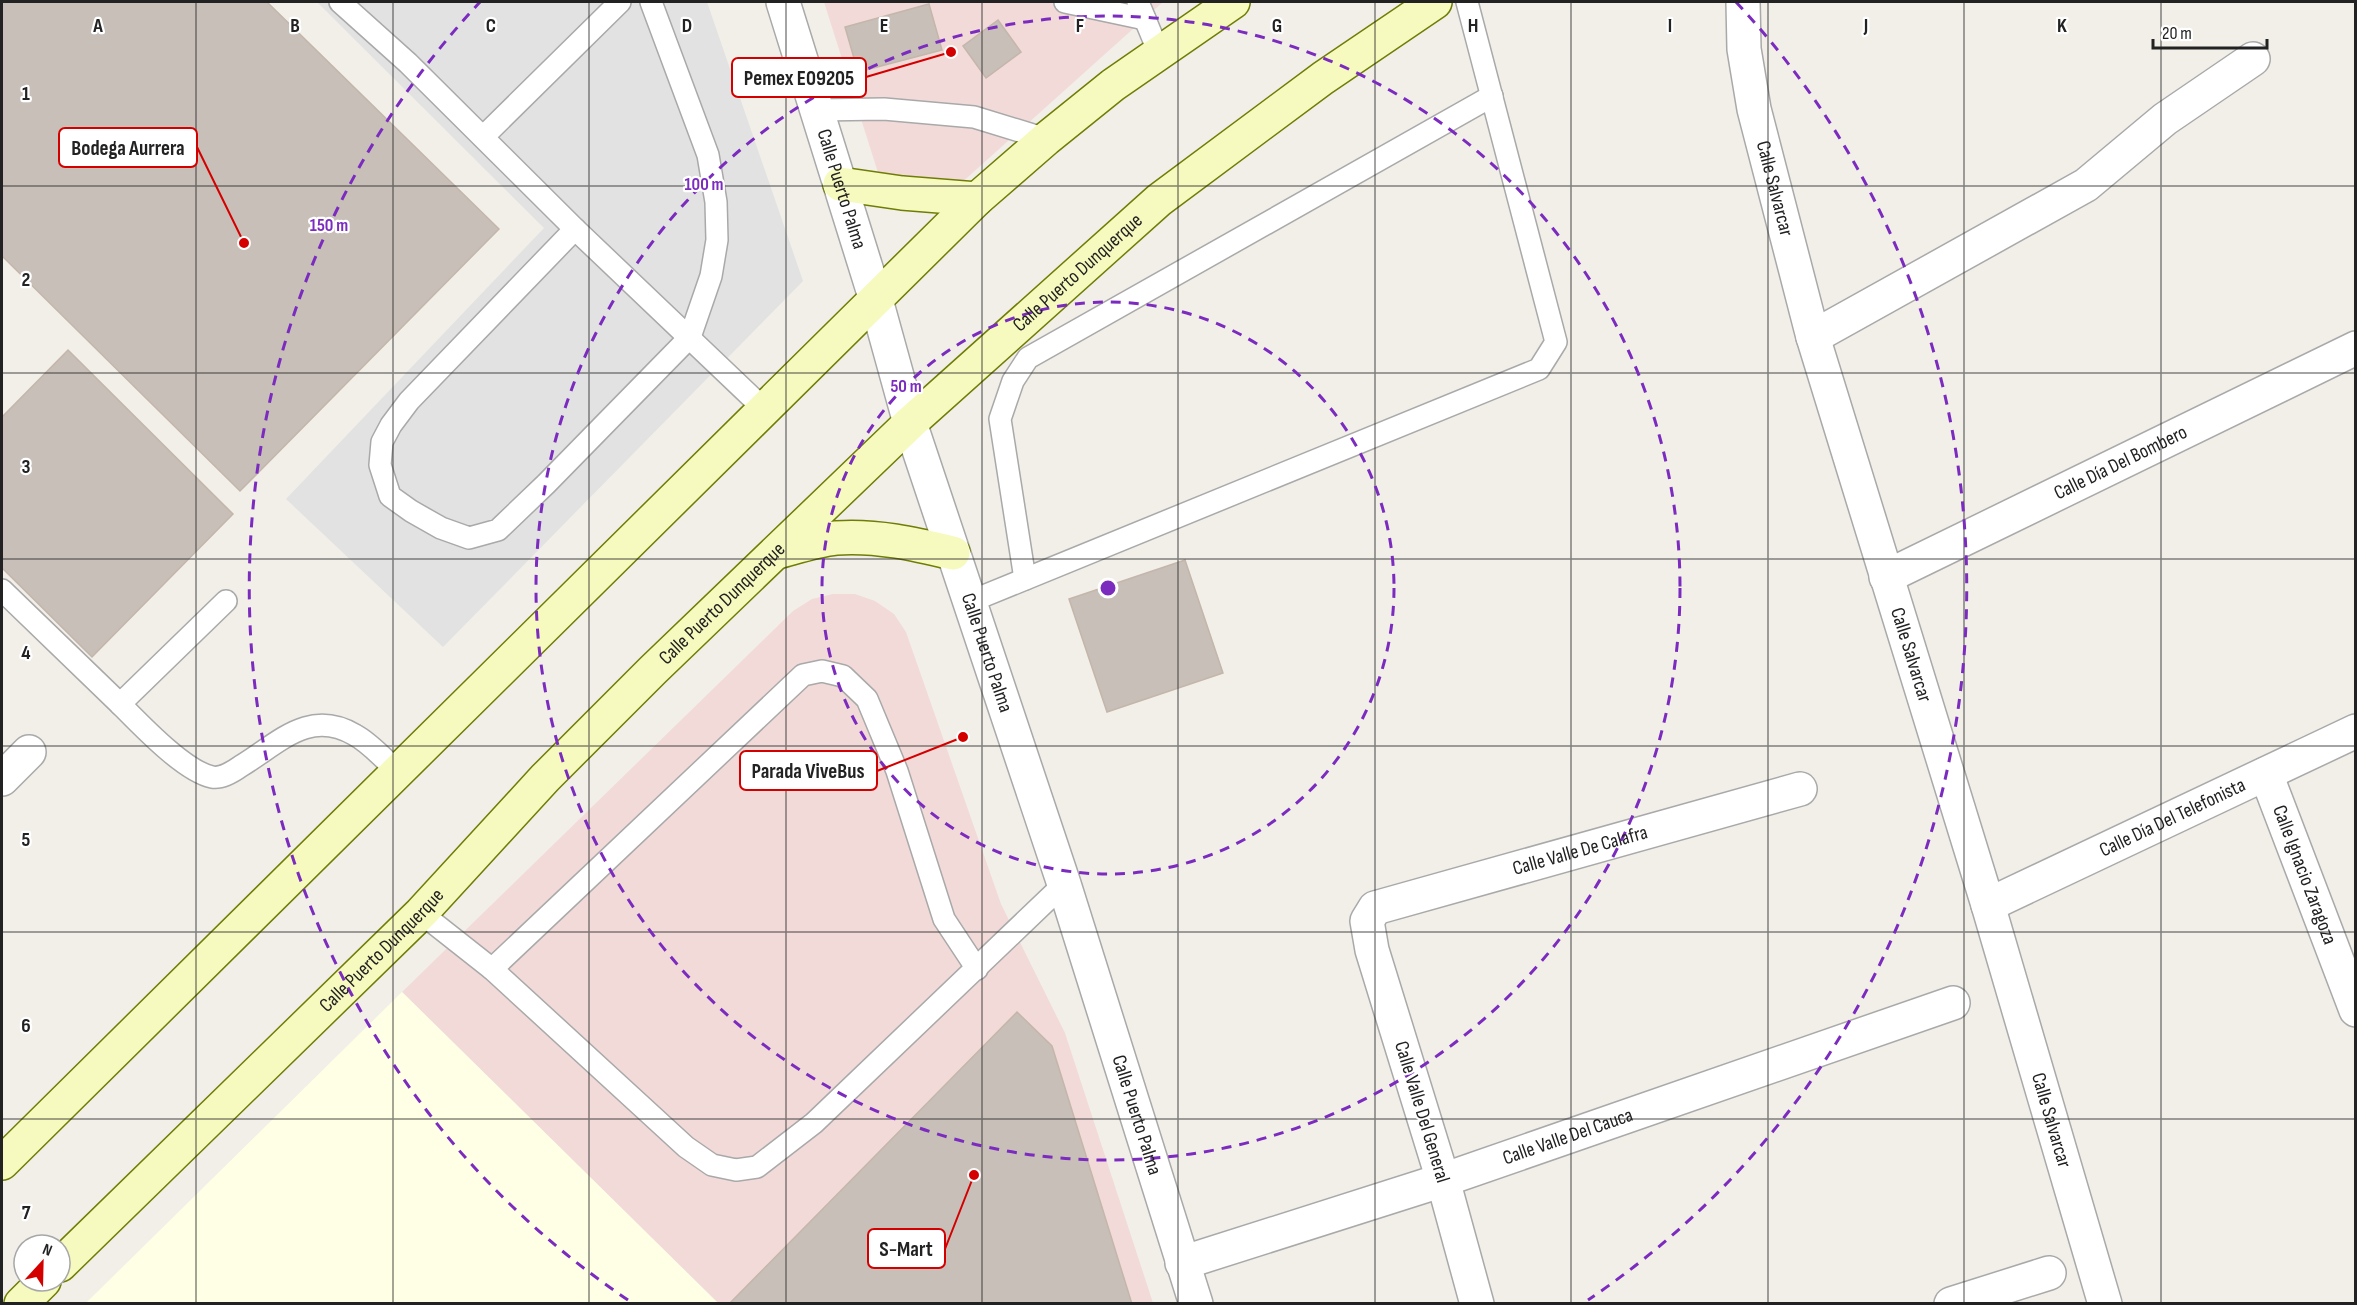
<svg xmlns="http://www.w3.org/2000/svg" width="2357" height="1305" font-family="'Sofia Sans Condensed',sans-serif">
<style>
.commercial{fill:#f2dad9}
.education{fill:#ffffe5}
.parking{fill:#e2e2e2}
.building{fill:#c7bfb8;stroke:#c4b6ab;stroke-width:1.5}
.lines{fill:none;stroke-linecap:round;stroke-linejoin:round}
.service-casing{stroke:#a9a9a9;stroke-width:24}
.minor-casing{stroke:#a9a9a9;stroke-width:36}
.tertiary-casing{stroke:#a9a9a9;stroke-width:36}
.secondary-casing{stroke:#707d05;stroke-width:36}
.service{stroke:#fff;stroke-width:21}
.minor{stroke:#fff;stroke-width:33}
.tertiary{stroke:#fff;stroke-width:33}
.secondary{stroke:#f7fabf;stroke-width:33}
.grid{fill:none;stroke:#222;stroke-width:1.5;stroke-opacity:0.55}
.ring{fill:none;stroke:#7b2cbf;stroke-width:3;stroke-dasharray:10 8}
.labels{text-anchor:middle;dominant-baseline:central;stroke-width:4.5;stroke-linejoin:round;paint-order:stroke}
.street-label{font-size:20px;fill:#222;stroke:#fff}
.grid-label{font-size:20px;text-anchor:middle;font-weight:bold;fill:#222;stroke:#fff;stroke-width:4.5;stroke-linejoin:round;paint-order:stroke}
.centre{fill:#7b2cbf;stroke:#fff;stroke-width:3}
.ring-label{font-size:18px;text-anchor:middle;font-weight:bold;fill:#7b2cbf;stroke:#fff;stroke-width:4.5;stroke-linejoin:round;paint-order:stroke}
.leader{fill:none;stroke:#d40000;stroke-width:2}
.callout-dot{fill:#d40000;stroke:#fff;stroke-width:2}
.callout{fill:#fff;stroke:#d40000;stroke-width:2}
.callout-label{font-size:21px;text-anchor:middle;font-weight:bold;fill:#222}
</style>
<rect width="100%" height="100%" fill="#f2efe9"/>
<g class="commercial">
<polygon points="824,2 1163,2 939,203 887,201"/>
<polygon points="833,594 855,594 875,601 894,614 906,632 1001,904 1065,1033 1153,1303 718,1303 402,992 793,611 812,599"/>
</g>
<polygon class="education" points="402,992 718,1303 86,1303"/>
<polygon class="parking" points="317,2 707,2 803,281 443,647 286,499 544,228"/>
<g class="building">
<polygon points="2,2 267,2 499,229 240,491 2,256"/>
<polygon points="929,4 942,50 858,72 845,27"/>
<polygon points="998,20 1021,52 986,78 963,46"/>
<polygon points="68,350 233,514 92,657 2,568 2,417"/>
<polygon points="1185,560 1223,673 1107,712 1069,599"/>
<polygon points="1017,1012 1052,1046 1132,1304 729,1304"/>
</g>
<g class="lines">
<g class="service-casing">
<g id="service">
<polyline points="340,2 408,63 575,229 764,409"/>
<polyline points="1065,2 1145,19"/>
<polyline points="1138,2 1159,53"/>
<polyline points="817,110 884,109 974,117 1046,139"/>
<polyline points="483,137 620,2"/>
<polyline points="575,229 409,401 391,425 382,442 380,465 390,496 411,511 441,528 469,538 498,530 546,484 690,337 711,276 717,240 716,202 708,155 651,2"/>
<polyline points="1025,579 1000,419 1013,381 1028,358 1492,96"/>
<polyline points="2,590 120,704"/>
<path d="M226 601 120 704C141 725 184 771 212 777 221 779 234 771 241 766 279 743 309 708 355 735 370 743 384 759 397 771"/>
<polyline points="969,602 1539,369 1556,342 1467,2"/>
<polyline points="421,913 492,969 686,1147 712,1165 736,1170 757,1167 814,1123 1064,884"/>
<polyline points="492,969 803,675 822,671 843,676 867,699 897,771 944,919 977,969"/>
</g>
</g>
<g class="minor-casing">
<g id="minor">
<path id="s1" d="M1743 2 1744 49 1754 109 1813 337 1988 905 2105 1304"/>
<polyline points="1813,337 2086,185 2165,119 2253,59"/>
<path id="s2" d="M1886 577 2356 348"/>
<path id="s3" d="M2266 774 2356 1010"/>
<polyline points="2,779 29,752"/>
<path id="s4" d="M1988 905 2356 731"/>
<path id="s5" d="M1182 1263 1443 1180 1953 1003"/>
<path id="s6" d="M1477 1304 1443 1180 1372 950 1367 921 1375 908 1800 789"/>
<polyline points="1951,1304 2049,1273"/>
</g>
</g>
<g class="tertiary-casing">
<g id="tertiary">
<path id="s7" d="M783 2 876 300 910 423 1064 884 1196 1304"/>
</g>
</g>
<g class="secondary-casing">
<g id="secondary">
<polyline points="840,184 902,193 977,199"/>
<path d="M777 552C796 547 817 540 836 538 876 535 915 544 953 553"/>
<polyline points="2,1163 977,199 1046,139 1113,85 1233,2"/>
<path id="s8" d="M60 1265 421 913 545 778 653 670 910 423 1159 200 1323 78 1435 2"/>
<polyline points="21,1304 44,1281"/>
</g>
</g>
<use href="#service" class="service"/>
<use href="#minor" class="minor"/>
<use href="#tertiary" class="tertiary"/>
<use href="#secondary" class="secondary"/>
</g>
<path class="grid" d="M196 2V1304M393 2V1304M589 2V1304M786 2V1304M982 2V1304M1178 2V1304M1375 2V1304M1571 2V1304M1768 2V1304M1964 2V1304M2161 2V1304M2 186H2356M2 373H2356M2 559H2356M2 746H2356M2 932H2356M2 1119H2356"/>
<g class="ring">
<circle cx="1108" cy="588" r="286"/>
<circle cx="1108" cy="588" r="572"/>
<path d="M628 1300A859 859 0 0 1 480 2M1736 2A859 859 0 0 1 1588 1300"/>
</g>
<g class="labels">
<g class="street-label">
<text stroke="none"><textPath href="#s1" startOffset="190">Calle Salvarcar</textPath></text>
<text stroke="none"><textPath href="#s7" startOffset="196">Calle Puerto Palma</textPath></text>
<text stroke="none"><textPath href="#s8" startOffset="1422">Calle Puerto Dunquerque</textPath></text>
<text stroke="none"><textPath href="#s2" startOffset="261">Calle Día Del Bombero</textPath></text>
<text stroke="none"><textPath href="#s8" startOffset="936">Calle Puerto Dunquerque</textPath></text>
<text stroke="none"><textPath href="#s7" startOffset="682">Calle Puerto Palma</textPath></text>
<text stroke="none"><textPath href="#s1" startOffset="676">Calle Salvarcar</textPath></text>
<text stroke="none"><textPath href="#s4" startOffset="204">Calle Día Del Telefonista</textPath></text>
<text stroke="none"><textPath href="#s6" startOffset="627">Calle Valle De Calafra</textPath></text>
<text stroke="none"><textPath href="#s3" startOffset="108">Calle Ignacio Zaragoza</textPath></text>
<text stroke="none"><textPath href="#s8" startOffset="450">Calle Puerto Dunquerque</textPath></text>
<text transform="translate(1422 1112) rotate(73)">Calle Valle Del General</text>
<text stroke="none"><textPath href="#s7" startOffset="1168">Calle Puerto Palma</textPath></text>
<text stroke="none"><textPath href="#s1" startOffset="1162">Calle Salvarcar</textPath></text>
<text stroke="none"><textPath href="#s5" startOffset="406">Calle Valle Del Cauca</textPath></text>
</g>
</g>
<g class="grid-label">
<text x="98" y="32">A</text>
<text x="295" y="32">B</text>
<text x="491" y="32">C</text>
<text x="687" y="32">D</text>
<text x="884" y="32">E</text>
<text x="1080" y="32">F</text>
<text x="1277" y="32">G</text>
<text x="1473" y="32">H</text>
<text x="1670" y="32">I</text>
<text x="1866" y="32">J</text>
<text x="2062" y="32">K</text>
<text x="26" y="100">1</text>
<text x="26" y="286">2</text>
<text x="26" y="473">3</text>
<text x="26" y="659">4</text>
<text x="26" y="846">5</text>
<text x="26" y="1032">6</text>
<text x="26" y="1219">7</text>
</g>
<circle cx="1108" cy="588" r="9" class="centre"/>
<g class="ring-label">
<text x="704" y="190">100 m</text>
<text x="329" y="231">150 m</text>
<text x="906" y="392">50 m</text>
</g>
<path class="leader" d="M951 52L866 77M244 243L197 147M963 737L877 771M974 1175L945 1249"/>
<g class="callout-dot">
<circle cx="951" cy="52" r="6"/>
<circle cx="244" cy="243" r="6"/>
<circle cx="963" cy="737" r="6"/>
<circle cx="974" cy="1175" r="6"/>
</g>
<g class="callout">
<rect x="732" y="58" width="134" height="39" rx="6"/>
<rect x="59" y="128" width="138" height="39" rx="6"/>
<rect x="740" y="751" width="137" height="39" rx="6"/>
<rect x="868" y="1229" width="77" height="39" rx="6"/>
</g>
<g class="callout-label">
<text x="799" y="85">Pemex E09205</text>
<text x="128" y="155">Bodega Aurrera</text>
<text x="808" y="778">Parada ViveBus</text>
<text x="906" y="1256">S-Mart</text>
</g>
<rect width="2357" height="1305" fill="none" stroke="#222222" stroke-width="6"/>
<g transform="translate(42 1263) rotate(22)"><circle r="28" fill="#ffffff" stroke="#a7a7a7" stroke-width="1.5"/>
<path d="M0-4.5L10 22L0 15L-10 22Z" fill="#d40000"/>
<text y="-9" font-size="16" font-weight="bold" text-anchor="middle" fill="#222222">N</text>
</g>
<path d="M2153 39v9h114v-9" fill="none" stroke="#222222" stroke-width="3"/>
<text x="2162" y="39" font-size="18" fill="#222222" stroke="#ffffff" stroke-width="4.5" paint-order="stroke">20 m</text>
</svg>
